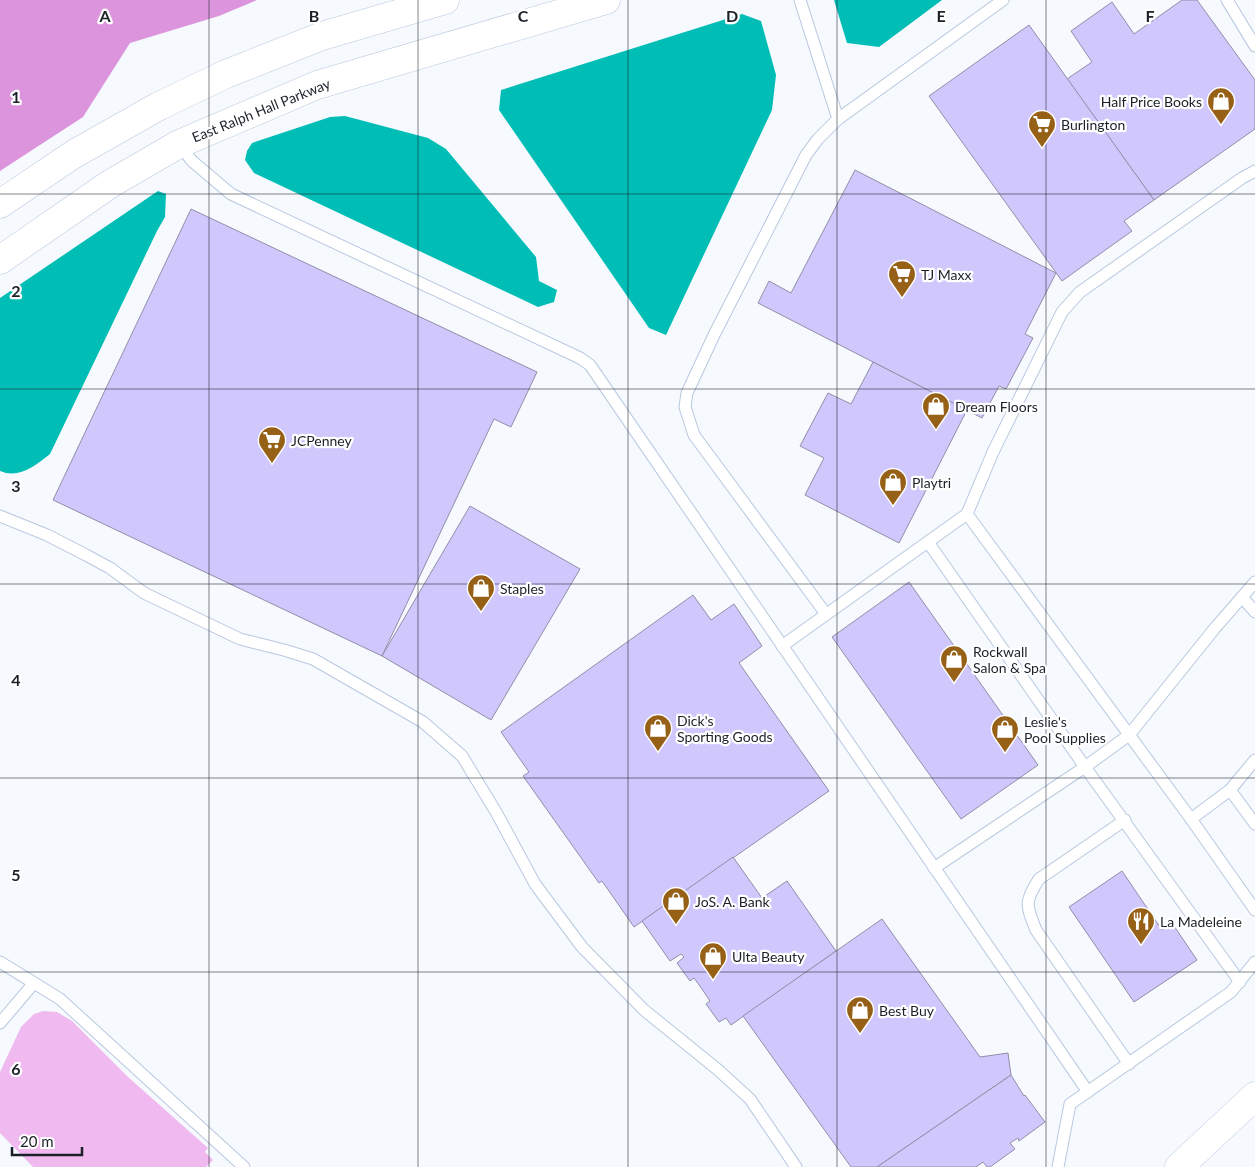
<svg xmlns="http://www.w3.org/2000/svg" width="1255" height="1167" font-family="Lato,sans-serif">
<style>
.green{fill:#f0b9ef}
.forest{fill:#dc95dc}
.water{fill:#00beb6}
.building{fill:#d0c7fd;stroke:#928ea8}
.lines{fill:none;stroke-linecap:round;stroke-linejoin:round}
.service-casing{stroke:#b8c8df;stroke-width:13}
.secondary-casing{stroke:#b8c8df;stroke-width:29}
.service{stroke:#fff;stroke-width:11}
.secondary{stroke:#fff;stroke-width:28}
.grid{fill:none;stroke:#1b2129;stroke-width:1;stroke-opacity:0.55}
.labels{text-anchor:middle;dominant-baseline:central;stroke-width:4.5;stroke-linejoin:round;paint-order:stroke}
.poi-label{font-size:14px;fill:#1b2129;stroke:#fff;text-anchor:start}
.street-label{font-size:14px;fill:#1b2129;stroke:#fff}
.grid-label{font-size:16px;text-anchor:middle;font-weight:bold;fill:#1b2129;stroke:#fff;stroke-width:4.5;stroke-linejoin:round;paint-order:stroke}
</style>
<rect width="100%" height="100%" fill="#f6f9fe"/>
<polygon class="green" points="43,1011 57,1012 72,1021 128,1077 208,1148 205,1152 213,1160 206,1167 33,1167 0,1133 0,1072 21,1027 34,1014"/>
<polygon class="forest" points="0,0 257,0 219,16 130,43 83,117 0,171"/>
<g class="water">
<polygon points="834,0 942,0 879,47 847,43"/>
<polygon points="742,14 761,21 776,75 772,110 666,335 649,328 499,110 501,90"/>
<polygon points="345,116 428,138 446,149 536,257 539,281 557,290 554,302 538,307 254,173 245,160 247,151 252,143 330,117"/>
<path d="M158 191 166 194 165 217 157 231 50 454C35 466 19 479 0 471V298Z"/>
</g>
<g class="building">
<polygon points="1182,0 1197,0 1255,80 1255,129 1154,200 1067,79 1092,62 1071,31 1112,2 1134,34"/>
<polygon points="1029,25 1154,200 1124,221 1132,231 1062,281 929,96"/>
<polygon points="855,170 1056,273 1025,334 1033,338 1006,389 999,386 982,418 758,303 769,281 791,293"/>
<polygon points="191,209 537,372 511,427 494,419 382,656 53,500"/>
<polygon points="873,362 967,410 899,543 805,495 824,458 800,446 828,393 851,404"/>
<polygon points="470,506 580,569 491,720 382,656"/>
<polygon points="909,582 1038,765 961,819 832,637"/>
<polygon points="693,595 711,620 734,604 762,646 739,663 829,791 634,927 602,881 599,883 523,776 529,772 501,732"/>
<polygon points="733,857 762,898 787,881 836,951 731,1025 726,1018 719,1022 706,1004 710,1001 702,989 694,978 690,981 677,963 684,957 681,954 670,961 642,921"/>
<polygon points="1122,871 1162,930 1172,923 1197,960 1134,1002 1069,907"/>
<polygon points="882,919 980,1057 1008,1053 1011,1075 877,1167 851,1167 743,1016"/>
<polygon points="1011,1075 1024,1096 1025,1095 1045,1122 1019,1141 1018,1138 1010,1143 1015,1149 990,1167 987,1167 983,1162 976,1167 877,1167"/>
</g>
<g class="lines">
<g class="service-casing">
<g id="service">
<polyline points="800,0 838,119"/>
<polyline points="1227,0 1255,46"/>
<polyline points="179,144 192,161 231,194 580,358 590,365 1088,1092"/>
<polyline points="967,514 1191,819 1255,910"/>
<polyline points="0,516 47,535 86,555 110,568 144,593 240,639 284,650 313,659 423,722 462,756 496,812 535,884 582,947 644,1010 717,1069 750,1099 796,1167"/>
<polyline points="928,542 1085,767 1240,982"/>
<polyline points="1242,597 1255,612"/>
<polyline points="826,614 694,435 685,407 687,393 714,335 806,155 818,139 838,119 1003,0"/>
<polyline points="782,646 967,514 993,452 1062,312 1080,292 1242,178 1255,171"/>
<polyline points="1230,790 1255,824"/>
<polyline points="1191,819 1230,790 1255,760"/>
<path d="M1125 820 1039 879C1024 902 1026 905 1036 930L1129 1064"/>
<polyline points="934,868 1085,767 1129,735 1215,628 1255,582"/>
<polyline points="0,962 60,999 244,1167"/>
<polyline points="0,1023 34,983"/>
<polyline points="1058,1167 1070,1104 1231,992 1255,962"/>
</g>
</g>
<g class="secondary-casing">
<g id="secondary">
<polyline points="0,204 74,154 159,106 226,74 322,36 445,0"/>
<polyline points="0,260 110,184 179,144 317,85 606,0"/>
<polyline points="1179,1167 1255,1096"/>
</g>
</g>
<use href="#service" class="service"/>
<use href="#secondary" class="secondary"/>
</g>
<path class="grid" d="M209 0V1167M418 0V1167M628 0V1167M837 0V1167M1046 0V1167M0 194H1255M0 389H1255M0 584H1255M0 778H1255M0 972H1255"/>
<defs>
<g id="shop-pin" transform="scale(1.4375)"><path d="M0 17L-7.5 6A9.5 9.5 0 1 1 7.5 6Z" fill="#966117" stroke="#fff"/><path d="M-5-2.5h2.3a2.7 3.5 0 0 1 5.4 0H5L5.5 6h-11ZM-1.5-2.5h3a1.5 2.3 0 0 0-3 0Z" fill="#fff"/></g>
<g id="supermarket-pin" transform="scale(1.4375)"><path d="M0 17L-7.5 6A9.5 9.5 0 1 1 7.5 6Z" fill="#966117" stroke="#fff"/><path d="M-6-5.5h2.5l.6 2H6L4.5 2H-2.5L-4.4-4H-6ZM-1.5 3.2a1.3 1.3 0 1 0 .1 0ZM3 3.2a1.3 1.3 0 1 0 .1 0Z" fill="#fff"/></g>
<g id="restaurant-pin" transform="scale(1.4375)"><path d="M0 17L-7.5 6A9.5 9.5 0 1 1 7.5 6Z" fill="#966117" stroke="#fff"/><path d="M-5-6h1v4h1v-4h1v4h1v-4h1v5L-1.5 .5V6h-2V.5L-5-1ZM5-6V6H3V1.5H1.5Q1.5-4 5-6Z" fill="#fff"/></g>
</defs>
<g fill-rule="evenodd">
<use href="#shop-pin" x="1221" y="101"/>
<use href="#supermarket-pin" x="1042" y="124"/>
<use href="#supermarket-pin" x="902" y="274"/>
<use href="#shop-pin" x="936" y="406"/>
<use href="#supermarket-pin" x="272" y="440"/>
<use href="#shop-pin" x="893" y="482"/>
<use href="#shop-pin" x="481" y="588"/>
<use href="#shop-pin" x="954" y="659"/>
<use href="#shop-pin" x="658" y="728"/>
<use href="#shop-pin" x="1005" y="729"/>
<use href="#shop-pin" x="676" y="901"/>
<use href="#restaurant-pin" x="1141" y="921"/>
<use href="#shop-pin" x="713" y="956"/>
<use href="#shop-pin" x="860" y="1010"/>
</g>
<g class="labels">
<g class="poi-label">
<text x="1202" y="101" text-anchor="end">Half Price Books</text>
<text x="1061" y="124">Burlington</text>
<text x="921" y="274">TJ Maxx</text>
<text x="955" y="406">Dream Floors</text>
<text x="291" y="440">JCPenney</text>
<text x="912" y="482">Playtri</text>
<text x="500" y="588">Staples</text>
<text x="973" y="651">Rockwall<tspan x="973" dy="16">Salon &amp; Spa</tspan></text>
<text x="677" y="720">Dick's<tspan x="677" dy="16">Sporting Goods</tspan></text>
<text x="1024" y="721">Leslie's<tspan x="1024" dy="16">Pool Supplies</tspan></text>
<text x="695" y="901">JoS. A. Bank</text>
<text x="1160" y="921">La Madeleine</text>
<text x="732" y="956">Ulta Beauty</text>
<text x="879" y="1010">Best Buy</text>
</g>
<g class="street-label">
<text transform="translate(261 110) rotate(-22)">East Ralph Hall Parkway</text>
</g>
</g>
<g class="grid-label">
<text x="105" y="22">A</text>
<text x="314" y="22">B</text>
<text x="523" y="22">C</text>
<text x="732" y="22">D</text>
<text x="941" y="22">E</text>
<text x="1150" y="22">F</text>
<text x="16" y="103">1</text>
<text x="16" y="297">2</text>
<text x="16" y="492">3</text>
<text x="16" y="686">4</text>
<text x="16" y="881">5</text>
<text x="16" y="1075">6</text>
</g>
<path d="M12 1147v8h70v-8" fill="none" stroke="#1b2129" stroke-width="2.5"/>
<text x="20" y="1147" font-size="15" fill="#1b2129" stroke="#ffffff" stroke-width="4" paint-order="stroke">20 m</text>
</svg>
